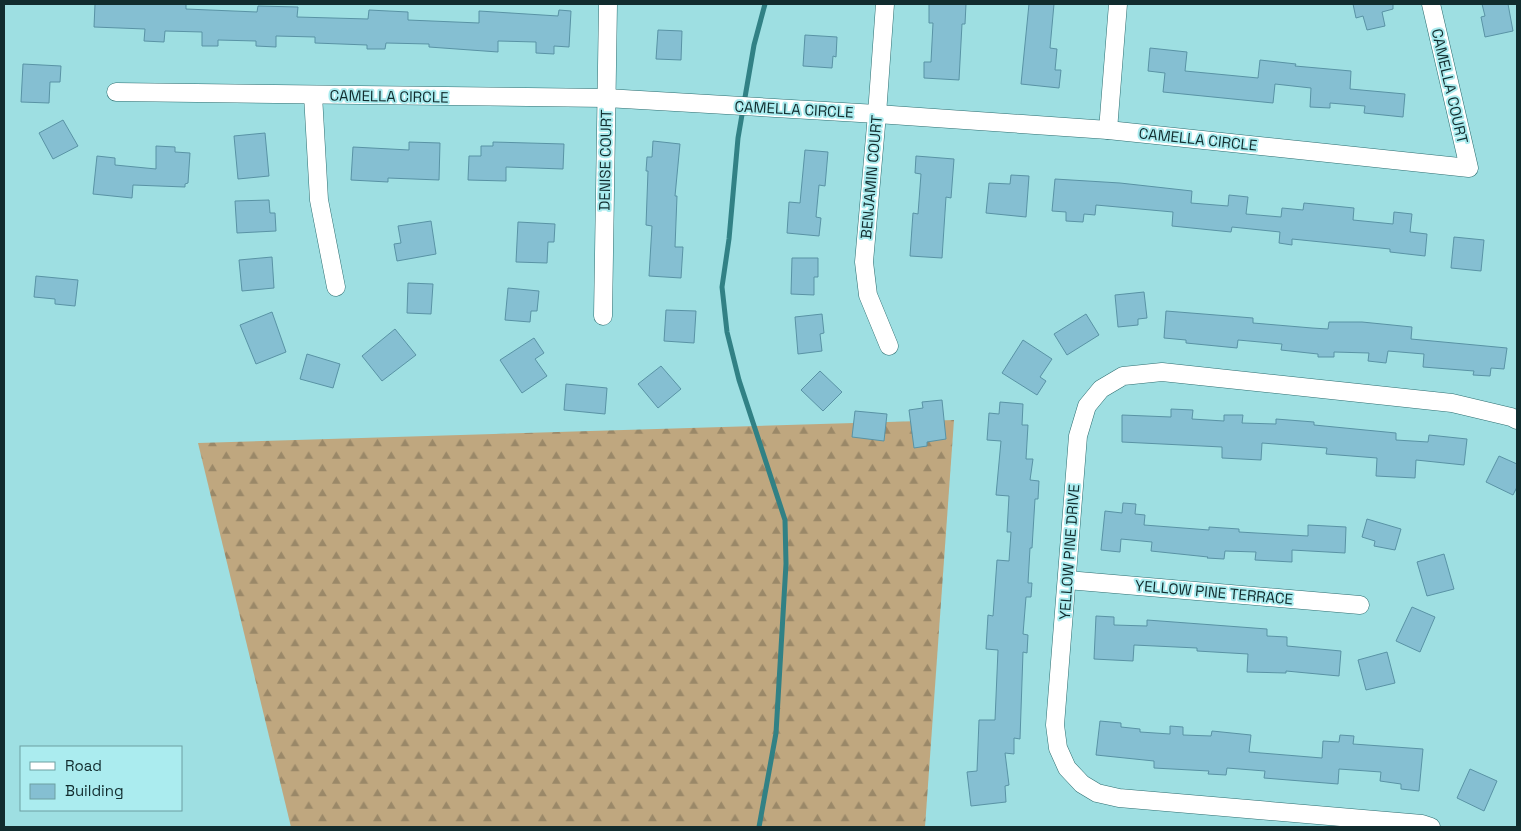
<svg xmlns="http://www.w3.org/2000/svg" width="1521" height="831" font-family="'Space Grotesk',sans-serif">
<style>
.forest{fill:url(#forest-firs)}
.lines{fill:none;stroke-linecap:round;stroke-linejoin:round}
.stream{stroke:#318185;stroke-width:5}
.building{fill:#85bfd2;stroke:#5993a5}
.street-casing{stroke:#2d6e71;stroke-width:19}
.street{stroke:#fff;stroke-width:18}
.labels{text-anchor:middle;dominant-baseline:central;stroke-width:4;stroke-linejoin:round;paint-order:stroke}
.street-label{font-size:15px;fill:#112c2e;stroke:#abecef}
</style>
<defs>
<pattern id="forest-firs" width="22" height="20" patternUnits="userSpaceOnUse" patternTransform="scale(1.25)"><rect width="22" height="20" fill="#bfa77f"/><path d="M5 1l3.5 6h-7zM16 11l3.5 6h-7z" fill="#9a8868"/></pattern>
</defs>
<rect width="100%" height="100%" fill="#9edfe2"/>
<polygon class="forest" points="954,420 925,827 291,827 198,443"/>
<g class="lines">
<polyline class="stream" points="759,827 776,733 786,564 785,520 739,380 727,332 722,287 729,239 738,138 754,45 765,4"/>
</g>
<g class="building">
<polygon points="95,4 186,4 186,9 257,12 258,6 298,7 297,17 368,19 369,10 408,12 408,20 479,23 479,11 558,16 559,10 571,11 569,47 554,46 554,54 536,53 536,42 498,41 498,52 429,47 429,44 386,43 385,49 367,49 367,45 315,43 315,37 276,36 276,47 256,46 256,41 218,40 218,46 202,46 202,32 165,31 164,42 144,41 145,29 94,27"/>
<polygon points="929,4 966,4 965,24 962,24 959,80 924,78 924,62 931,62 933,23 929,23"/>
<polygon points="1029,4 1054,4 1050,48 1057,49 1055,70 1061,70 1059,88 1021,84"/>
<polygon points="1353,4 1393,4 1393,9 1382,12 1385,26 1367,30 1363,16 1356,18"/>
<polygon points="1482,4 1508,4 1513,31 1485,37 1481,17 1485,16"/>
<polygon points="658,30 682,31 681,60 656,59"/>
<polygon points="805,35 837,37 836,57 833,56 832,68 803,66"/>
<polygon points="1150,48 1187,52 1185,71 1258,78 1260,60 1296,64 1295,66 1351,71 1350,89 1405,94 1403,117 1364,113 1365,106 1330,103 1330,108 1310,107 1311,88 1275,84 1273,103 1163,92 1165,73 1148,71"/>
<polygon points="23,64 61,66 60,82 50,82 49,103 21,102"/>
<polygon points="63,120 78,146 53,159 39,133"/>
<polygon points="265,133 269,176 238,179 234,136"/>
<polygon points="653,141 680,144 675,196 677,196 675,247 683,247 681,278 649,276 652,226 646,225 648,171 646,171 647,157 652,157"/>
<polygon points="409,142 440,143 439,180 388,178 388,182 351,180 353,147 409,150"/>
<polygon points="493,142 564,144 563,169 506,167 506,181 468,180 469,156 481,156 481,146 493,146"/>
<polygon points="156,146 175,147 175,152 190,153 188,183 185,184 185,187 133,185 132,198 93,194 97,156 115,158 115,165 156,169"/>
<polygon points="805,150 828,152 825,186 819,185 816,217 821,218 819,236 787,233 789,202 800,203"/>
<polygon points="916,156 954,159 951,198 946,197 942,258 910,256 913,213 918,214 921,174 915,173"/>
<polygon points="1011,175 1029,176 1026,217 986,213 989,183 1010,184"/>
<polygon points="1055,179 1120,183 1192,191 1191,203 1228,206 1229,195 1248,197 1246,214 1281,217 1282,208 1303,210 1304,203 1354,208 1353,220 1393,224 1394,212 1412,214 1410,232 1427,234 1425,256 1390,252 1390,249 1292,239 1292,245 1279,243 1280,232 1232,227 1231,232 1172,226 1173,212 1096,205 1095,215 1084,214 1083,222 1066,221 1066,212 1052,211"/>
<polygon points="269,200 270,213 275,213 276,231 237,233 235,201"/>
<polygon points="431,221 436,254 397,261 394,244 401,243 398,226"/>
<polygon points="518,222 555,224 554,242 548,242 547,263 516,262"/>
<polygon points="1454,237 1484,240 1481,271 1451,268"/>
<polygon points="272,257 274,288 242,291 239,260"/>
<polygon points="792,258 818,258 818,277 814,277 814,295 791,294"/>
<polygon points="36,276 78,280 75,306 55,304 55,299 34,297"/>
<polygon points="408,283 433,284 431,314 407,313"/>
<polygon points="508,288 539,291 537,311 531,311 530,322 505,320"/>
<polygon points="1144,292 1147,318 1138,319 1138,325 1118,327 1115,295"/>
<polygon points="666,310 696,311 694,343 664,341"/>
<polygon points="1166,311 1253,318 1253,323 1312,328 1328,329 1329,322 1362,322 1412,327 1411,339 1507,348 1504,369 1491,368 1490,376 1473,375 1474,371 1423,367 1424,354 1388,351 1386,363 1368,361 1369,353 1334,352 1334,357 1318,357 1318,354 1281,350 1282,344 1238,340 1237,348 1186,343 1186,340 1164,338"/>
<polygon points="272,312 286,352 256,364 240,325"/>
<polygon points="822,314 824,333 820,334 822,351 798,354 795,317"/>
<polygon points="1086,314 1099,335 1067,355 1054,334"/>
<polygon points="395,329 416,355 382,381 362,356"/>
<polygon points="534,338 544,353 535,359 547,376 522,393 500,360"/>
<polygon points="1023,340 1052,359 1040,377 1046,381 1037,395 1002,373"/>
<polygon points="307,354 340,364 333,388 300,379"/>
<polygon points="661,366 681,389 658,408 638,384"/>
<polygon points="820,371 842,392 823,411 801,390"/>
<polygon points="566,384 607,388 605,414 564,410"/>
<polygon points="942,400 946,439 927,442 927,446 914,448 909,410 923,408 922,402"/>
<polygon points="1000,402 1023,404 1022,425 1028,425 1026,459 1033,459 1030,480 1039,481 1038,499 1035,499 1032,548 1030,548 1028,583 1032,583 1031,597 1026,597 1023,634 1028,635 1027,653 1023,652 1020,739 1014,738 1014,754 1005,753 1009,785 1005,786 1006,802 971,806 967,772 977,771 979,720 995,720 998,650 986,649 988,615 993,616 997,560 1009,561 1011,532 1007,532 1009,496 996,495 1001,441 987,440 989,413 999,414"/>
<polygon points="1171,409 1193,410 1192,419 1224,421 1224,415 1243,415 1242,423 1276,424 1276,419 1314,422 1314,425 1396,433 1396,440 1428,442 1429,435 1467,439 1464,465 1416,460 1415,478 1376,476 1377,458 1326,454 1327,448 1262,443 1261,460 1222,458 1222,447 1122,442 1122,415 1171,417"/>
<polygon points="855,411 887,414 884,441 852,437"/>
<polygon points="1499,456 1517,464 1517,487 1513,495 1486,482"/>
<polygon points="1123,503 1136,504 1135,514 1145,515 1144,525 1209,530 1209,527 1239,529 1239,532 1308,536 1308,525 1346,527 1345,553 1292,550 1292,562 1255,560 1256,552 1225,551 1224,559 1207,558 1208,557 1151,551 1152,542 1121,539 1120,552 1101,550 1105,511 1122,513"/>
<polygon points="1367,519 1401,529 1395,550 1374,546 1375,541 1362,537"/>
<polygon points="1444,554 1454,589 1427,596 1417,562"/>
<polygon points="1412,607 1435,617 1420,652 1396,641"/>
<polygon points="1096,616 1114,617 1114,625 1147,626 1147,620 1267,629 1267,636 1287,637 1287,646 1341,651 1339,676 1286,671 1286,673 1247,672 1248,654 1197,651 1197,648 1134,645 1133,661 1094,659"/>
<polygon points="1387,652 1395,683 1366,690 1358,660"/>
<polygon points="1100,721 1121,723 1121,727 1140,729 1140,732 1170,734 1170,726 1183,727 1183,735 1211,736 1212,731 1251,735 1249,752 1322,758 1323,741 1339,742 1340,735 1354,736 1353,744 1423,749 1419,791 1401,789 1401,784 1380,781 1381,772 1339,769 1338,784 1264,778 1265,771 1227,768 1226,775 1208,774 1209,771 1154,768 1154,761 1096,755"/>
<polygon points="1470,769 1497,781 1484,811 1457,798"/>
</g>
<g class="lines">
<g class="street-casing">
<g id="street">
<polyline points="885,4 877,114 864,262 868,295 889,346"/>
<polyline points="116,92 606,98 877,114 1108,130 1469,168 1431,4"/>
<polyline points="313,95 319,200 336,287"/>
<polyline points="1108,130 1118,4"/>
<polyline points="603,316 608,4"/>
<polyline points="1067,580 1360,605"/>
<polyline points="1431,827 1422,824 1119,798 1097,793 1082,784 1067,768 1058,748 1055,725 1078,436 1087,406 1101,389 1123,376 1162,372 1452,403 1511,417 1517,420"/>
</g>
</g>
<use href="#street" class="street"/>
</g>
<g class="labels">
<g class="street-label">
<text transform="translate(1450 86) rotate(77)">CAMELLA COURT</text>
<text transform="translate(389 96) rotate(1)">CAMELLA CIRCLE</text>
<text transform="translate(794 109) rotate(3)">CAMELLA CIRCLE</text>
<text transform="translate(1198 139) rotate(6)">CAMELLA CIRCLE</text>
<text transform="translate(605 160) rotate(-89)">DENISE COURT</text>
<text transform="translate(871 177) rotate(-85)">BENJAMIN COURT</text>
<text transform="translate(1069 552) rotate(-86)">YELLOW PINE DRIVE</text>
<text transform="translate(1214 592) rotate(5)">YELLOW PINE TERRACE</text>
</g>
</g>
<rect width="1521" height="831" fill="none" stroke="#112c2e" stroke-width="10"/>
<rect x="20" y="746" width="162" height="65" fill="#abecef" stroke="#6d9fa2"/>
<rect x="30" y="762" width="25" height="8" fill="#ffffff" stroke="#6d9fa2"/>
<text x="65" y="771" font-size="15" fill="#112c2e">Road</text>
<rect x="30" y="784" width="25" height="15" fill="#85bfd2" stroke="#6d9fa2"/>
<text x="65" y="796" font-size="15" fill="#112c2e">Building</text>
</svg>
